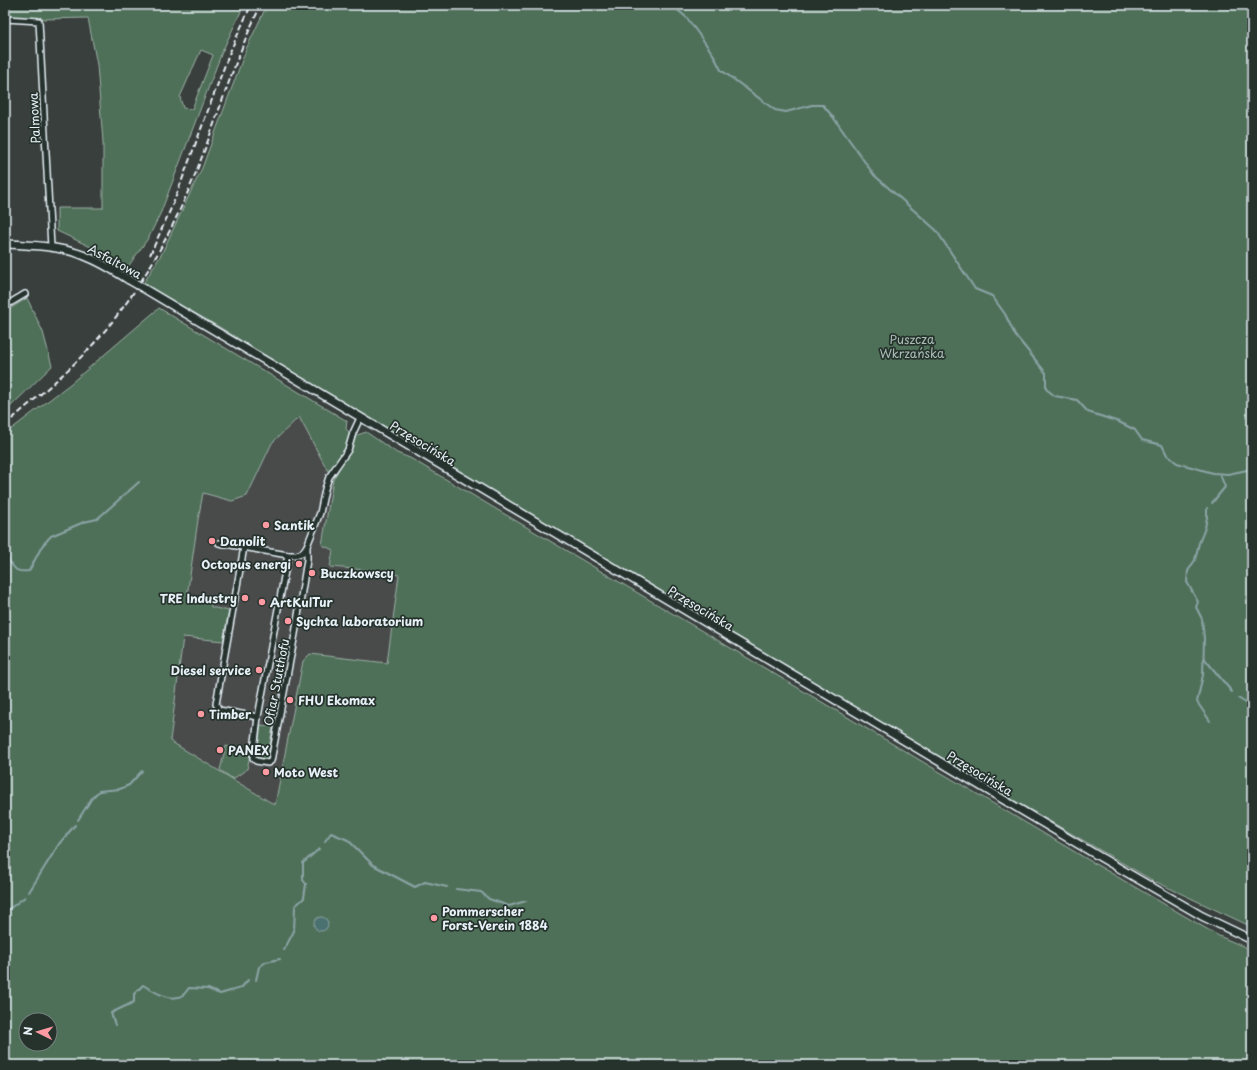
<svg xmlns="http://www.w3.org/2000/svg" width="1257" height="1070" font-family="'Playpen Sans',sans-serif">
<style>
.built{fill:#494b4b}
.green{fill:#507059;stroke:#9cb0a8;fill-rule:evenodd}
.water{fill:#4b706f;stroke:#8aa4a6}
.lines{fill:none;stroke-linecap:round;stroke-linejoin:round}
.stream{stroke:#8aa4a6;stroke-width:2}
.street-casing{stroke:#e8f1f8;stroke-width:8}
.secondary-casing{stroke:#e8f1f8;stroke-width:10}
.street{stroke:#26332d;stroke-width:5}
.secondary{stroke:#26332d;stroke-width:7}
.rail{stroke:#e8f1f8;stroke-width:2;stroke-dasharray:6 3;stroke-linecap:butt}
.secondary-bridge-casing{stroke:#e8f1f8;stroke-width:10;stroke-linecap:butt}
.secondary-bridge{stroke:#26332d;stroke-width:7}
.poi-dot{fill:#ff9aa2;stroke:#26332d;stroke-width:1.5}
.labels{text-anchor:middle;dominant-baseline:central;stroke-width:3.5;stroke-linejoin:round;paint-order:stroke}
.street-label{font-size:12px;fill:#e8f1f8;stroke:#26332d}
.park-label{font-size:12px;fill:#abbdb8;stroke:#26332d}
.poi-label{font-size:12px;font-weight:bold;fill:#e8f1f8;stroke:#26332d;text-anchor:start}
</style>
<rect width="100%" height="100%" fill="#393f3c"/>
<filter id="ink" filterUnits="userSpaceOnUse"><feTurbulence type="fractalNoise" baseFrequency=".025" numOctaves="2"/><feDisplacementMap in="SourceGraphic" scale="8" xChannelSelector="R" yChannelSelector="G"/><feConvolveMatrix kernelMatrix="1 2 1 2 8 2 1 2 1" color-interpolation-filters="sRGB"/></filter>
<g filter="url(#ink)">
<polygon class="built" points="300,417 333,480 322,544 333,550 330,567 366,570 399,575 387,663 310,654 275,805 170,741 191,563 198,520 203,493 232,501 247,496 272,443"/>
<g class="green">
<path d="M5 5H244L222 52 161 212 149 237 125 271 93 248 57 231V208H103V142L97 65 88 18 42 19 5 17ZM201 50 213 55 192 109 183 108 180 97Z"/>
<polygon points="267,5 1252,5 1252,927 1152,880 900,735 358,413 221,328 143,284 161,255 202,168 247,47"/>
<polygon points="27,298 43,332 52,366 5,412 5,312"/>
<path d="M159 308 347 421 346 429 349 432C349 448 338 460 329 473L299 417 272 443 247 496 232 501 203 493 198 520 187 596 211 603V607L229 611 223 641 183 637 170 741 275 805 303 661 310 654 387 663 399 575 366 570 330 567 333 550 322 545 333 480 350 449 355 436 366 432 397 453 410 458 1092 862 1219 936 1252 950V1065H8L5 1059V434L70 384ZM26 1020H50V1044H26Z"/>
<polygon points="261,725 273,727 267,760 256,758"/>
<polygon points="226,746 251,751 247,769 233,779 220,770"/>
</g>
<circle class="water" cx="321" cy="924" r="7"/>
<g class="lines">
<g class="stream">
<polyline points="672,5 687,18 713,54 721,70 775,110 786,112 812,105 823,105 833,117 874,175 936,230 975,289 992,296 1005,314 1015,335 1046,373 1046,389 1055,396 1077,400 1088,412 1119,422 1135,430 1142,440 1162,445 1167,455 1177,463 1213,473 1228,474 1252,469"/>
<polyline points="1212,503 1225,487 1220,474"/>
<polyline points="1207,508 1207,517 1205,528 1199,543 1195,560 1188,571 1187,582 1198,602 1196,607 1202,619 1204,638 1203,675 1197,702 1210,721"/>
<path d="M5 556C15 566 12 573 29 571L42 546 51 536 84 522 97 519 139 482"/>
<polyline points="1204,658 1232,692"/>
<polyline points="1238,698 1252,707"/>
<polyline points="78,820 92,798 99,791 120,789 129,785 142,771"/>
<polyline points="325,841 331,833 348,840 373,865 415,887 425,882 447,887"/>
<polyline points="456,889 481,892 489,899 509,906 526,901"/>
<polyline points="29,892 59,844 75,825"/>
<polyline points="5,912 25,897"/>
<polyline points="284,950 294,931 295,906 304,898 306,884 303,880 303,863 319,849"/>
<polyline points="256,980 259,967 266,962 280,959"/>
<path d="M115 1025 111 1013 134 1002V994L143 985C153 991 171 1003 183 995 185 994 187 990 189 988L208 989 220 994 241 988 248 980"/>
<polyline points="220,1065 220,1063"/>
</g>
<g class="street-casing">
<g id="street">
<polyline points="5,19 39,21 51,247"/>
<polyline points="5,306 25,294"/>
<polyline points="219,543 288,555 296,555 302,553 307,546 320,513 325,489 329,477 348,450 353,433 360,418"/>
<polyline points="244,547 216,704 219,710 258,717"/>
<polyline points="288,555 258,717 253,758 256,761 268,763 271,761 295,634 307,560 307,546"/>
</g>
</g>
<g class="secondary-casing">
<g id="secondary">
<path d="M5 244C32 245 60 246 85 256 101 262 115 271 129 280"/>
<polyline points="143,288 1100,857 1202,916 1252,940"/>
</g>
</g>
<use href="#street" class="street"/>
<use href="#secondary" class="secondary"/>
<g class="rail">
<polyline points="150,255 173,204 229,54 251,5"/>
<path d="M5 425C30 403 56 382 80 358 126 312 161 254 187 194 214 132 231 65 261 5"/>
</g>
<g class="secondary-bridge-casing">
<polyline id="secondary-bridge" points="129,280 143,288"/>
</g>
<use href="#secondary-bridge" class="secondary-bridge"/>
</g>
</g>
<g class="poi-dot">
<circle cx="266" cy="525" r="4"/>
<circle cx="212" cy="541" r="4"/>
<circle cx="299" cy="564" r="4"/>
<circle cx="312" cy="573" r="4"/>
<circle cx="245" cy="598" r="4"/>
<circle cx="262" cy="602" r="4"/>
<circle cx="288" cy="621" r="4"/>
<circle cx="259" cy="670" r="4"/>
<circle cx="290" cy="700" r="4"/>
<circle cx="201" cy="714" r="4"/>
<circle cx="220" cy="750" r="4"/>
<circle cx="266" cy="772" r="4"/>
<circle cx="434" cy="918" r="4"/>
</g>
<g class="labels">
<g class="street-label">
<text transform="translate(34 118) rotate(-93)">Palmowa</text>
<text transform="translate(115 261) rotate(28)">Asfaltowa</text>
<text transform="translate(423 443) rotate(31)">Przęsocińska</text>
<text transform="translate(701 608) rotate(31)">Przęsocińska</text>
<text transform="translate(276 682) rotate(-79)">Ofiar Stutthofu</text>
<text transform="translate(980 773) rotate(31)">Przęsocińska</text>
</g>
<g class="park-label">
<text x="912" y="339">Puszcza<tspan x="912" dy="14">Wkrzańska</tspan></text>
</g>
<g class="poi-label">
<text x="274" y="525">Santik</text>
<text x="220" y="541">Danolit</text>
<text x="291" y="564" text-anchor="end">Octopus energi</text>
<text x="320" y="573">Buczkowscy</text>
<text x="237" y="598" text-anchor="end">TRE Industry</text>
<text x="270" y="602">ArtKulTur</text>
<text x="296" y="621">Sychta laboratorium</text>
<text x="251" y="670" text-anchor="end">Diesel service</text>
<text x="298" y="700">FHU Ekomax</text>
<text x="209" y="714">Timber</text>
<text x="228" y="750">PANEX</text>
<text x="274" y="772">Moto West</text>
<text x="442" y="911">Pommerscher<tspan x="442" dy="14">Forst-Verein 1884</tspan></text>
</g>
</g>
<rect width="1257" height="1070" fill="none" stroke="#26332d" stroke-width="20"/>
<rect x="10" y="10" width="1237" height="1050" fill="none" stroke="#e8f1f8" stroke-width="1.5" filter="url(#ink)"/>
<g transform="translate(38 1032) rotate(275)"><circle r="19" fill="#26332d" stroke="#747f7e"/>
<path d="M0-3L7 15L0 10L-7 15Z" fill="#ff9aa2"/>
<text y="-6" font-size="11" font-weight="bold" text-anchor="middle" fill="#e8f1f8">N</text>
</g>
</svg>
